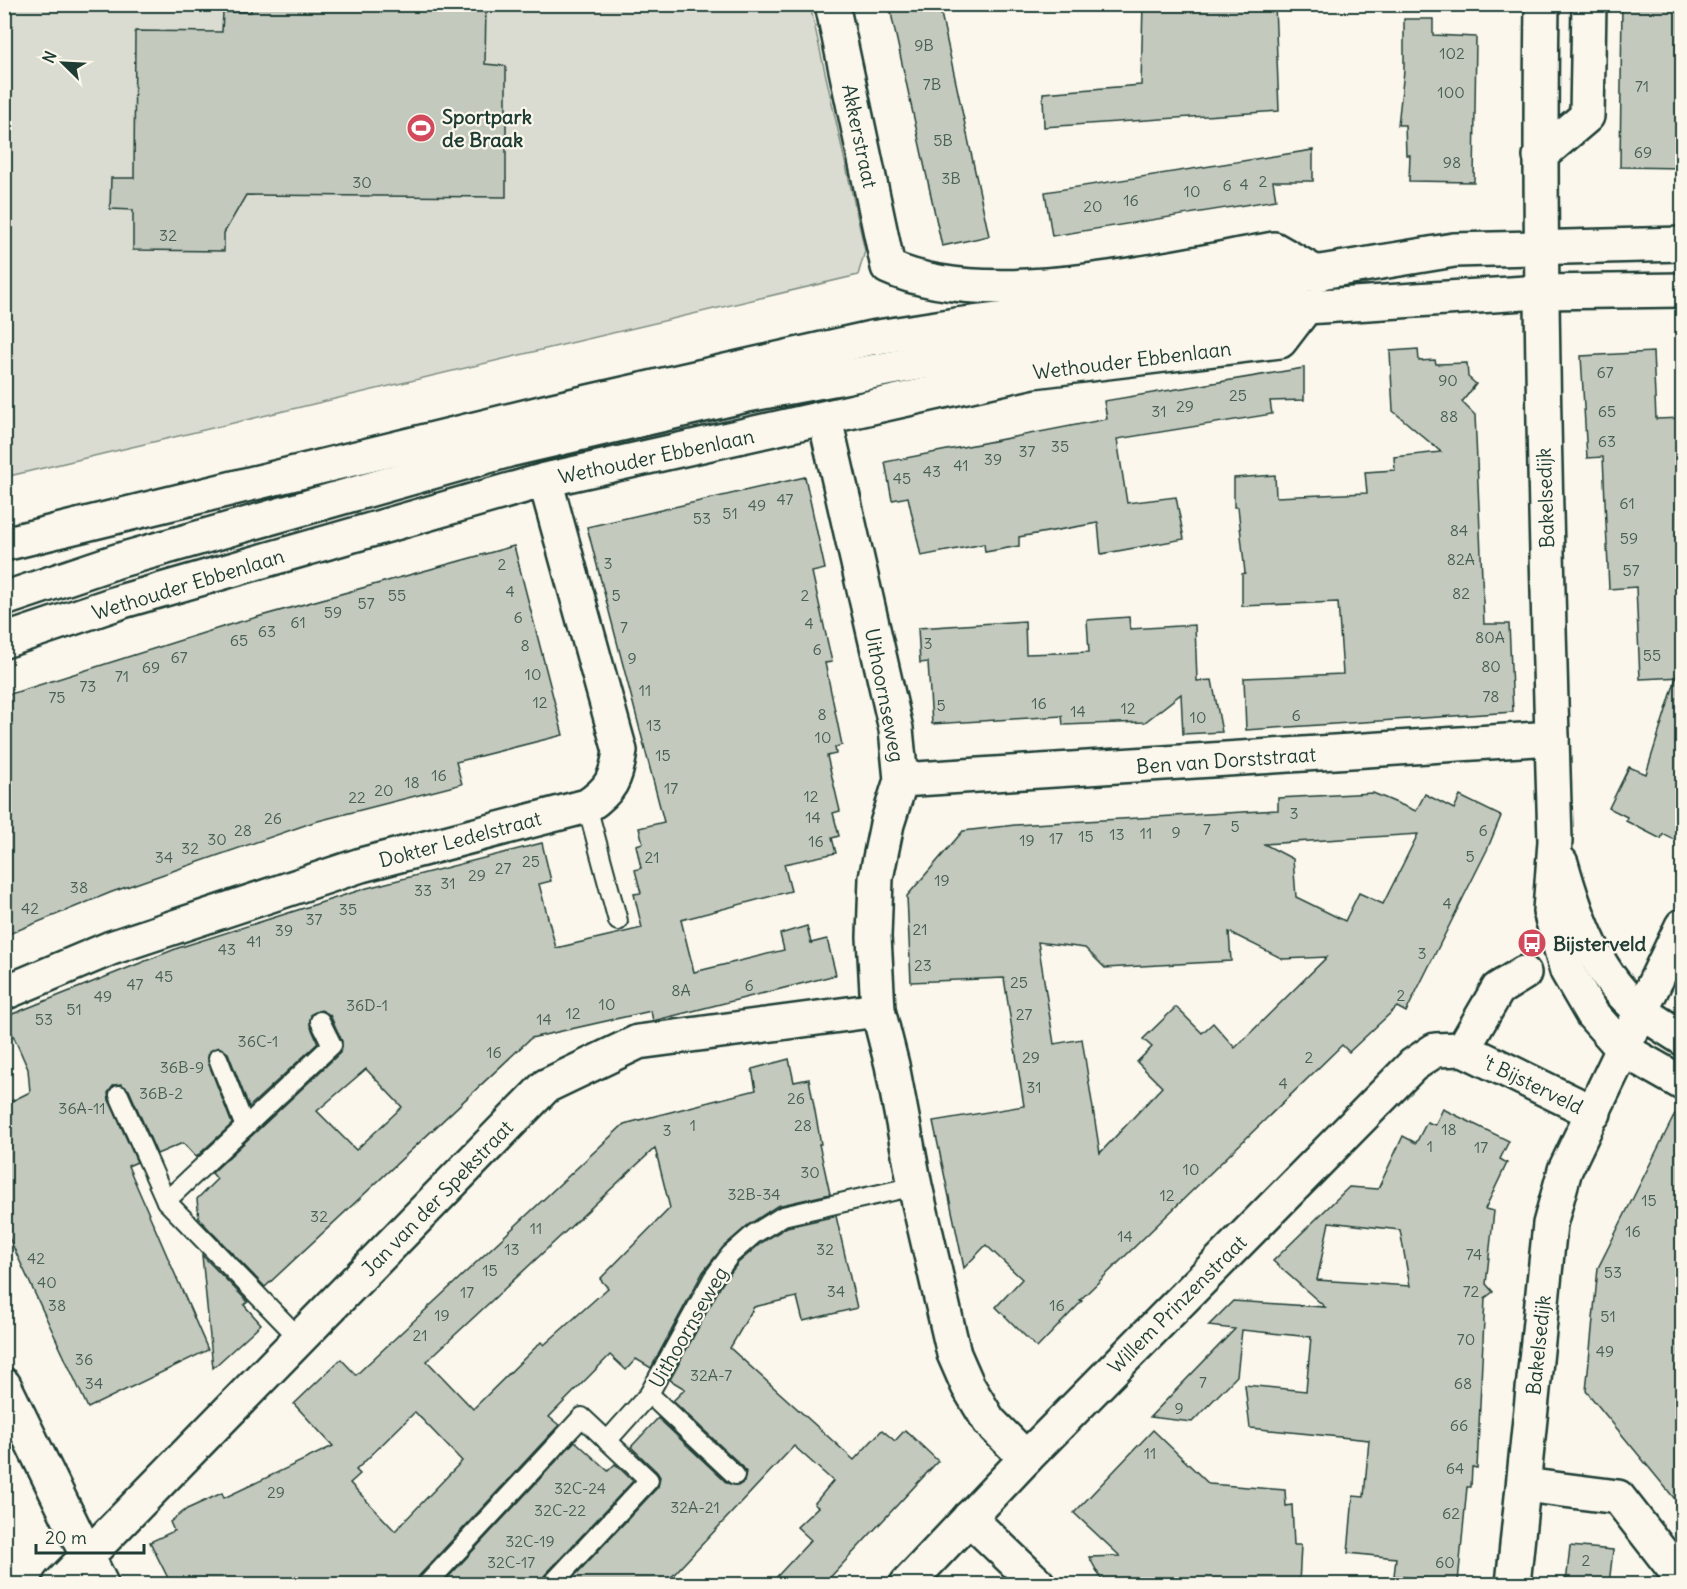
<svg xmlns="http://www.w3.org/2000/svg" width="1687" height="1589" font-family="Delius,sans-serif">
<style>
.green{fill:#dbdcd1;stroke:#7d8c82;stroke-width:1.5}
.building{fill:#c4c9be;stroke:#1f3d34;stroke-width:1.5;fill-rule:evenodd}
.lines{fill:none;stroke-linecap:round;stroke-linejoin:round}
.service-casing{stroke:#1f3d34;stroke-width:22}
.minor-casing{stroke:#1f3d34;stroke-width:38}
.tertiary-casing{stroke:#1f3d34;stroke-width:38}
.secondary-casing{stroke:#1f3d34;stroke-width:38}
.service{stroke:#fbf7ec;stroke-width:18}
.minor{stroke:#fbf7ec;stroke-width:33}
.tertiary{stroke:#fbf7ec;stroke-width:33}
.secondary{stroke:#fbf7ec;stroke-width:33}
.labels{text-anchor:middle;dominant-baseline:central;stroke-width:4.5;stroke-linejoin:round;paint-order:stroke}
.number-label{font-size:16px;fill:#486056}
.poi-label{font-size:20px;font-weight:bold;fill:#1f3d34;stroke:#fbf7ec;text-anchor:start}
.street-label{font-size:20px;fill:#1f3d34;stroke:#fbf7ec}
</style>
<rect width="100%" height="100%" fill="#fbf7ec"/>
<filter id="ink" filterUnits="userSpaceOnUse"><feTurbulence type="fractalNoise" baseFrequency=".0167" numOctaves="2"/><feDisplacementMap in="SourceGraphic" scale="12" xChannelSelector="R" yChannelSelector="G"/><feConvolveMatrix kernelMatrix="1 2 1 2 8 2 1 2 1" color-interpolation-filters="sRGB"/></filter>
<g filter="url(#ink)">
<g class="green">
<polygon points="4,5 810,5 865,251 858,275 5,477"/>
<polygon points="1099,343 558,465 548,458 547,452 626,433"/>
</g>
<g class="building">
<polygon points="251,4 486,4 485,64 506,66 506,197 246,195 224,233 224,251 133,250 133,210 110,209 111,178 134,178 135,31 222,32 223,12 251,12"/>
<polygon points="889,4 939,4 989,236 942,246"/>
<polygon points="1143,4 1275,4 1279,111 1044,127 1043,93 1141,85"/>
<polygon points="1622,4 1683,4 1683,168 1620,167"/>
<polygon points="1404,19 1433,19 1433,35 1476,37 1474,182 1409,181 1410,155 1406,155 1405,125 1398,125 1404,71"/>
<polygon points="1313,150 1313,181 1273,181 1276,200 1052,236 1045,192"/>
<polygon points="1418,349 1419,361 1435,360 1436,364 1467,363 1468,377 1476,384 1462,402 1475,415 1484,624 1509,624 1513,712 1246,730 1244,678 1343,674 1338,602 1242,606 1242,574 1245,573 1238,507 1234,507 1234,478 1275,475 1276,497 1367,493 1365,472 1395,470 1394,457 1441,452 1393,411 1390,351"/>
<polygon points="1653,352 1656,419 1683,418 1683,503 1678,503 1683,677 1640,679 1636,587 1609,589 1603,457 1587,458 1581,356"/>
<polygon points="1304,368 1304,400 1270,401 1272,414 1117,439 1127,503 1176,497 1184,539 1101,554 1098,523 1019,537 1019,546 985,552 984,544 921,556 908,497 892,500 885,462 1107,419 1104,401"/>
<path d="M805 477 825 569 812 572 832 662 825 663 842 745 835 747 836 754 827 756 840 811 833 813 839 836 832 838 836 853 784 864 791 891 681 920 694 972 784 950 780 934 807 926 811 943 827 939 836 975 653 1021 651 1011 531 1038 265 1287 199 1219 197 1199 217 1179 212 1173 340 1053 342 1041 330 1015 321 1010 311 1014 310 1025 318 1043 249 1107 228 1053 219 1047 210 1051 208 1062 232 1124 196 1157 183 1143 157 1154 129 1090 121 1084 114 1085 108 1093 109 1100 137 1162 128 1166 208 1350 88 1408 4 1227V1105L30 1092 28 1069 5 1017 178 948 367 888 542 843 551 881 539 884 556 948 642 928 634 894 641 893 635 870 641 868 636 845 643 843 639 828 664 822 587 527ZM366 1069 402 1107 356 1150 317 1111Z"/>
<polygon points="514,546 563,735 456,762 462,784 314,822 112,892 4,936 4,696 232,624"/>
<polygon points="1129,617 1130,629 1195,625 1197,681 1212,680 1222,732 1183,734 1181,694 1145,722 1063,725 1062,716 932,724 928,662 920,663 918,628 1025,621 1026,654 1089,652 1087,620"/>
<polygon points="1676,678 1683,679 1683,844 1663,834 1661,839 1626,821 1627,817 1609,808 1629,767 1646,774"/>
<path d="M1373 793 1416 811 1425 794 1454 809 1460 796 1501 816 1487 850 1406 1012 1397 1007 1349 1052 1342 1045 1080 1300 1082 1301 1037 1348 996 1307 1022 1279 986 1245 964 1268 933 1121 1024 1106 1004 978 911 982 907 896 963 831 1015 825 1278 810V798ZM1418 834 1383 904 1359 893 1345 921 1296 897 1293 859 1264 844ZM1229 932 1283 959 1327 957 1235 1048 1213 1023 1202 1033 1176 1007 1143 1039 1152 1047 1137 1062 1162 1087 1100 1153 1082 1039 1054 1044 1038 942 1085 948 1105 968 1231 961Z"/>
<path d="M789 1059 794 1082 809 1079 821 1144H819L830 1194 777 1206 748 1225 723 1247 703 1272 651 1368 636 1359 626 1370 610 1355 549 1417 559 1425 419 1576 416 1584H171L150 1542 174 1531 170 1522 187 1509 222 1493 224 1498 333 1446 294 1404 341 1359 356 1375 624 1124 756 1090 752 1069ZM655 1148 670 1208 600 1279 608 1288 544 1345 541 1342 473 1409 427 1361ZM415 1412 462 1461 395 1531 350 1483 360 1474 356 1470Z"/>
<polygon points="1681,1102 1683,1275 1679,1325 1683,1325 1683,1509 1586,1391 1598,1268"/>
<path d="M1443 1109 1509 1141 1500 1159 1507 1163 1485 1209 1494 1211 1486 1284 1493 1292 1485 1298 1477 1468 1472 1467 1471 1487H1467L1458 1582 1394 1576 1396 1558 1348 1553 1353 1496 1364 1497 1369 1440 1250 1428 1245 1385 1306 1391 1311 1337 1242 1330 1237 1376 1192 1422 1150 1417 1235 1329 1208 1326 1233 1301 1325 1307 1273 1261 1349 1187 1378 1189 1403 1136 1416 1143 1427 1122 1435 1125ZM1329 1222 1400 1230 1410 1286 1317 1280Z"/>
<polygon points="836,1216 857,1308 803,1321 797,1297 754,1307 730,1348 854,1460 882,1430 895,1441 905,1430 938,1461 824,1584 770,1584 811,1540 797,1527 818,1507 814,1504 833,1481 794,1446 665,1584 567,1584 658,1487 660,1477 657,1472 631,1447 658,1418 727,1483 738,1486 744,1482 746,1472 743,1467 673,1401 685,1389 670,1380 722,1284 738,1263 761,1243 787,1227"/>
<polygon points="202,1255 248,1302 244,1305 261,1324 213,1368"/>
<polygon points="1153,1430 1209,1484 1285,1490 1286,1506 1292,1505 1294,1545 1301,1545 1299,1584 1104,1584 1089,1557 1120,1556 1074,1513"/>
<polygon points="575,1441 608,1471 615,1464 633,1481 544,1576 541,1584 442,1584"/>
<polygon points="1570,1546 1613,1550 1609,1584 1566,1584"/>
</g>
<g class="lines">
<g class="service-casing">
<g id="service">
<polyline points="587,806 618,921"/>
<polyline points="218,1058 245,1127"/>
<polyline points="119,1095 166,1201 299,1338"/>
<polyline points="166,1201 332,1045 320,1021"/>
<polyline points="649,1394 735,1475"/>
<polyline points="607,1441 649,1394 713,1278 730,1255 754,1234 783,1216 915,1186"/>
<polyline points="427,1584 582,1417 649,1480 552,1584"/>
</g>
</g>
<g class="minor-casing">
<g id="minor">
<path d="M832 4 888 267C988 313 1168 267 1274 249L1318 274"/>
<polyline points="1540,156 1587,116 1589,4"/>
<polyline points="825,419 896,729 901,780 887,824 876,878 874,937 878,1010 892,1065 915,1186 954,1354 968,1386 989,1421 1026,1458"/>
<polyline points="4,641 123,601 545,480 1033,371 1280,341 1306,307"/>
<polyline points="901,780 1552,738"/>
<path d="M4 993 111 948 361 865 587 806C611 790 616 779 620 751L545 480"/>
<polyline points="1463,1049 1498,989 1524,973"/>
<polyline points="4,1385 101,1584"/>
<polyline points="1524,1485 1618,1497 1682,1579"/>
<polyline points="969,1518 1038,1584"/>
<polyline points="60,1584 546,1086 638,1042 878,1010"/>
<polyline points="907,1584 1026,1458 1413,1065 1435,1050 1463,1049 1594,1113"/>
<polyline points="1513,1584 1550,1224 1565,1170 1682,926"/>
</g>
</g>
<g class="tertiary-casing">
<g id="tertiary">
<path d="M1542 4C1538 283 1547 562 1555 841L1550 911 1567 971 1592 1014 1624 1050 1682 1083"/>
<path d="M1561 863C1576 916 1597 979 1644 1013 1656 1022 1670 1030 1682 1038"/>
</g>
</g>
<g class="secondary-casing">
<g id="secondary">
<polyline points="4,544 553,410 871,338 956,325 1108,307 1454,250 1682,244"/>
<polyline points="4,599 117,561 509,450 747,395 1021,344 1306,307 1541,292 1682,290"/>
</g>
</g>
<use href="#service" class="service"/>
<use href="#minor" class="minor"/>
<use href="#tertiary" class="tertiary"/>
<use href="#secondary" class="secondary"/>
</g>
</g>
<defs>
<g id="stadium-disc" transform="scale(1.5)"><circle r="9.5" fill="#d1495b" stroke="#fbf7ec"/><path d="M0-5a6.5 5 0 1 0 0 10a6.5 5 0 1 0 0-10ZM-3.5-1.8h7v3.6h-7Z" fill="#fff"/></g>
<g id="bus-disc" transform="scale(1.5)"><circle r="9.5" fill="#d1495b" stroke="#fbf7ec"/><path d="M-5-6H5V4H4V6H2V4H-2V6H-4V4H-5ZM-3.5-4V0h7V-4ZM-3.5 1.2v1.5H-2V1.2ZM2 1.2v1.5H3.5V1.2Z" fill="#fff"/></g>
</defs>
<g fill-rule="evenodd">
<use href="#stadium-disc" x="421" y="128"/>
<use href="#bus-disc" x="1532" y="943"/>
</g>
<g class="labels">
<g class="number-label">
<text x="924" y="45">9B</text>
<text x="1452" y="53">102</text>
<text x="932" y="84">7B</text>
<text x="1642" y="86">71</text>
<text x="1451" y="92">100</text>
<text x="943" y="140">5B</text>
<text x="1643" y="152">69</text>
<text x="1452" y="162">98</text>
<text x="951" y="178">3B</text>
<text x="1263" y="181">2</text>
<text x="362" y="182">30</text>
<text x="1244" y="184">4</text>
<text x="1227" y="185">6</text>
<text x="1192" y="191">10</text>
<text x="1131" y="200">16</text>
<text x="1093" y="206">20</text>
<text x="168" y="235">32</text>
<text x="1605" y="372">67</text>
<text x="1448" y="380">90</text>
<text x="1238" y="395">25</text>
<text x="1185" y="406">29</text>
<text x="1159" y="411">31</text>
<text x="1607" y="411">65</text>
<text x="1449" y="416">88</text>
<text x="1607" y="441">63</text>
<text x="1060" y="446">35</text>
<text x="1027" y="451">37</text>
<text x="993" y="459">39</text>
<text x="961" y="465">41</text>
<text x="932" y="471">43</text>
<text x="902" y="478">45</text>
<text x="785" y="499">47</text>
<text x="1627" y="503">61</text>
<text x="757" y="505">49</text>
<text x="730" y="513">51</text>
<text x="702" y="518">53</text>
<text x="1459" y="530">84</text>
<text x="1629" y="538">59</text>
<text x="1461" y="559">82A</text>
<text x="608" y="563">3</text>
<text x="502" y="564">2</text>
<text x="1631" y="570">57</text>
<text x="510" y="591">4</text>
<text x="1461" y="593">82</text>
<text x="397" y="595">55</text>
<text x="616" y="595">5</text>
<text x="805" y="595">2</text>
<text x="366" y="603">57</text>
<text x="333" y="612">59</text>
<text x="518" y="617">6</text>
<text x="298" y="622">61</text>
<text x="809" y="623">4</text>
<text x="624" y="627">7</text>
<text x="267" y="631">63</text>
<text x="1490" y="637">80A</text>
<text x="239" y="640">65</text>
<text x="928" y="643">3</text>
<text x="525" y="645">8</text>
<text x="817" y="649">6</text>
<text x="1652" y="655">55</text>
<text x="179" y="657">67</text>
<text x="632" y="658">9</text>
<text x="1491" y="666">80</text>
<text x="151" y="667">69</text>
<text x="533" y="674">10</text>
<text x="122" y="676">71</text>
<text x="88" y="686">73</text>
<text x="645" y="690">11</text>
<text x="1491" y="696">78</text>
<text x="57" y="697">75</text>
<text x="540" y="702">12</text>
<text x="1039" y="703">16</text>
<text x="941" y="705">5</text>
<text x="1128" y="708">12</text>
<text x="1078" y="711">14</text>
<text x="822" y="714">8</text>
<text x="1296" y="715">6</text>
<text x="1198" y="717">10</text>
<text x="654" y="725">13</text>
<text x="823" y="737">10</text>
<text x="663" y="755">15</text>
<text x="439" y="775">16</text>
<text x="412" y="782">18</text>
<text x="671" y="788">17</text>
<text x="384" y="790">20</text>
<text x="811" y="796">12</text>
<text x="357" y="797">22</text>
<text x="1294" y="813">3</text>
<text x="813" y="817">14</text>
<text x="273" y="818">26</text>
<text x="1235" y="826">5</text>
<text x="1207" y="829">7</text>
<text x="243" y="830">28</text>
<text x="1483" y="830">6</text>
<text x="1176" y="832">9</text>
<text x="1146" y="833">11</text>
<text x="1117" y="834">13</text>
<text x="1086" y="836">15</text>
<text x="1056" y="838">17</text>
<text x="217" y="839">30</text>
<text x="1027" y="840">19</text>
<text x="816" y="841">16</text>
<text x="190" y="848">32</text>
<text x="1470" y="856">5</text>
<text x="164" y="857">34</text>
<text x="652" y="857">21</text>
<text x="531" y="861">25</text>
<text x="503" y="868">27</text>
<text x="477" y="875">29</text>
<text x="942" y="880">19</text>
<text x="448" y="883">31</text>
<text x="79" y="887">38</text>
<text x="423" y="890">33</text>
<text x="1447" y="903">4</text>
<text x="30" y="908">42</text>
<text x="348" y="909">35</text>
<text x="314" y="919">37</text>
<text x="920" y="929">21</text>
<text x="284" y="930">39</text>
<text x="254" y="941">41</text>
<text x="227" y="949">43</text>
<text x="1422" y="953">3</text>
<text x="923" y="965">23</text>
<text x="164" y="976">45</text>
<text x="1019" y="982">25</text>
<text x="135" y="984">47</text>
<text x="749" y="985">6</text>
<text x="681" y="990">8A</text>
<text x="1401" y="995">2</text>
<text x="103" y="996">49</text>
<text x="607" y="1004">10</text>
<text x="367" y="1005">36D-1</text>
<text x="74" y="1009">51</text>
<text x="573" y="1013">12</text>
<text x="1024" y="1014">27</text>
<text x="44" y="1019">53</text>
<text x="544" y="1019">14</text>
<text x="258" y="1041">36C-1</text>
<text x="494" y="1052">16</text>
<text x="1031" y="1057">29</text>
<text x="1309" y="1057">2</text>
<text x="182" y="1067">36B-9</text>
<text x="1283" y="1083">4</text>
<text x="1034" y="1087">31</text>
<text x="161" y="1093">36B-2</text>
<text x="796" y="1098">26</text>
<text x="82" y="1108">36A-11</text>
<text x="693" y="1125">1</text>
<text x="803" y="1125">28</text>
<text x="1449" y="1129">18</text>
<text x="667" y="1130">3</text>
<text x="1430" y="1146">1</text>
<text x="1481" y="1147">17</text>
<text x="1191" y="1169">10</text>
<text x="810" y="1172">30</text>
<text x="754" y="1194">32B-34</text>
<text x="1167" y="1195">12</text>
<text x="1649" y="1200">15</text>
<text x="319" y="1216">32</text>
<text x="536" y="1228">11</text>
<text x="1633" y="1231">16</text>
<text x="1125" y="1236">14</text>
<text x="512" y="1249">13</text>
<text x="825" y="1249">32</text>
<text x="1474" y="1254">74</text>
<text x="36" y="1258">42</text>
<text x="490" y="1270">15</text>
<text x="1613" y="1272">53</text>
<text x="47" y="1282">40</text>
<text x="836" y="1291">34</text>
<text x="1471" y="1291">72</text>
<text x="467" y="1292">17</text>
<text x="57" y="1305">38</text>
<text x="1057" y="1305">16</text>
<text x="442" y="1315">19</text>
<text x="1608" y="1316">51</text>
<text x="420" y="1335">21</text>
<text x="1466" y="1339">70</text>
<text x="1605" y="1351">49</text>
<text x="84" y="1359">36</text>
<text x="711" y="1375">32A-7</text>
<text x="1203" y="1382">7</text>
<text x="94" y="1383">34</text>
<text x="1463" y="1383">68</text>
<text x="1179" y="1408">9</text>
<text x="1459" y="1425">66</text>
<text x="1150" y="1453">11</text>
<text x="1455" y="1468">64</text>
<text x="580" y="1488">32C-24</text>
<text x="276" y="1492">29</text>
<text x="695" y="1507">32A-21</text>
<text x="560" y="1510">32C-22</text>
<text x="1451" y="1513">62</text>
<text x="530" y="1541">32C-19</text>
<text x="1586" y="1560">2</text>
<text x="511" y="1562">32C-17</text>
<text x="1445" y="1562">60</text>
</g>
<g class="poi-label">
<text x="442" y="116">Sportpark<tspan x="442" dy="23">de Braak</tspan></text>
<text x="1553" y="943">Bijsterveld</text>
</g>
<g class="street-label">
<text transform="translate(860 136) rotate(78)">Akkerstraat</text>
<text transform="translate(1132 360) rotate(-7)">Wethouder Ebbenlaan</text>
<text transform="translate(656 456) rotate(-12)">Wethouder Ebbenlaan</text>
<text transform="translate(1545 498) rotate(-92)">Bakelsedijk</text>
<text transform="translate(188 584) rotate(-17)">Wethouder Ebbenlaan</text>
<text transform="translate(885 695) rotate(79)">Uithoornseweg</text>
<text transform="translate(1226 760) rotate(-4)">Ben van Dorststraat</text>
<text transform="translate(460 839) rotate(-15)">Dokter Ledelstraat</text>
<text transform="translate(1533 1084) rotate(26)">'t Bijsterveld</text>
<text transform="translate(437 1198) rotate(-46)">Jan van der Spekstraat</text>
<text transform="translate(1177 1304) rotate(-45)">Willem Prinzenstraat</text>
<text transform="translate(688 1327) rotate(-60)">Uithoornseweg</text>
<text transform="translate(1538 1345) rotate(-84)">Bakelsedijk</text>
</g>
</g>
<rect width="1687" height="1589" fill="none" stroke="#fbf7ec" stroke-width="24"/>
<rect x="12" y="12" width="1663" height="1565" fill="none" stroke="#1f3d34" stroke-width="2" filter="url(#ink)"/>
<g transform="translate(63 63) rotate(294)" stroke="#fbf7ec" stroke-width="4.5" paint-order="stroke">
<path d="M0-4.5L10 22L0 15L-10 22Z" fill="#1f3d34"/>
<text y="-9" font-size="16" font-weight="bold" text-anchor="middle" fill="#1f3d34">N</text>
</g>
<path d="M36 1544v9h108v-9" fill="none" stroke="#1f3d34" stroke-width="3"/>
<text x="45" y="1544" font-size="18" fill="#1f3d34" stroke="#fbf7ec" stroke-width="4.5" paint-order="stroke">20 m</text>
</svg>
